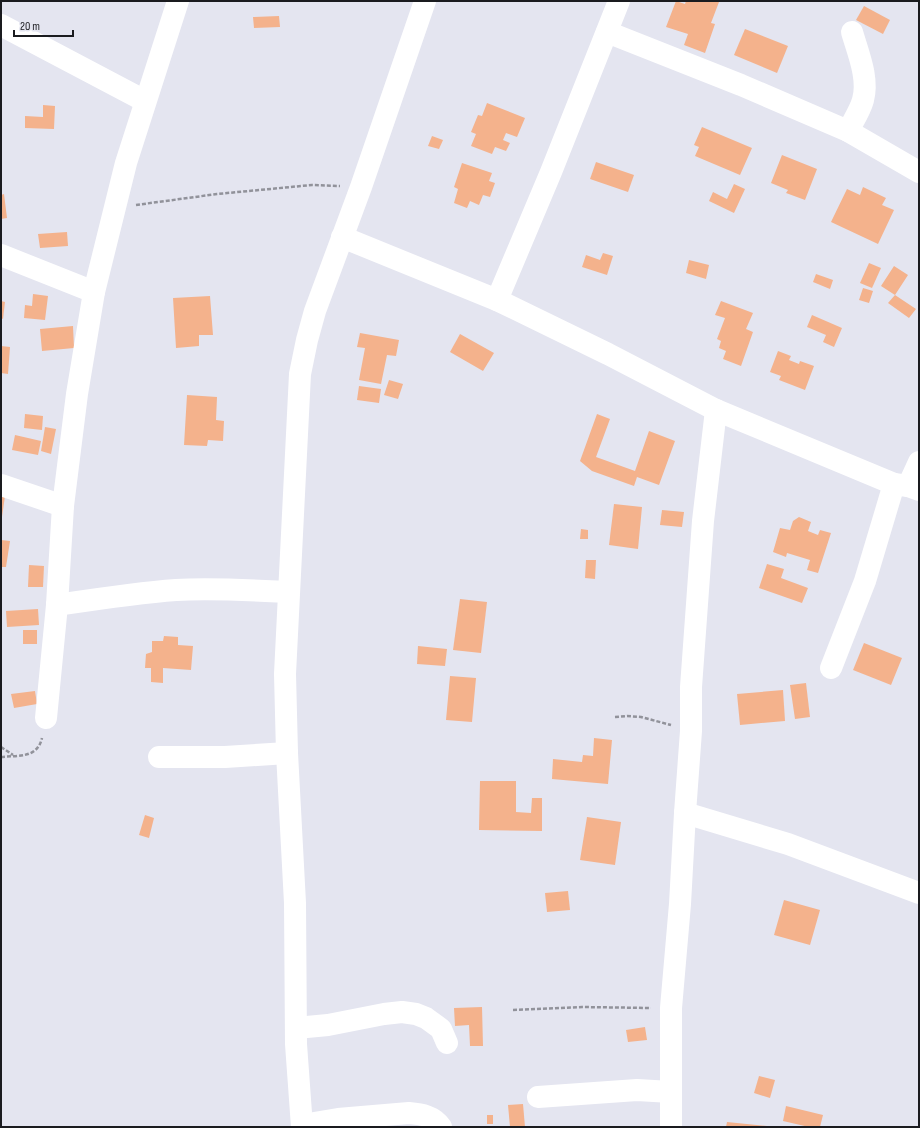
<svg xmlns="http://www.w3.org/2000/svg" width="920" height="1128" font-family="'Sofia Sans Condensed',sans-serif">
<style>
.building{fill:#f4b28c}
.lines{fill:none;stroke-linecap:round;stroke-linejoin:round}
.path{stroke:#91929a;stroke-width:2.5;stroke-dasharray:4 2;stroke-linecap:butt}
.minor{stroke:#fff;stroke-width:22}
</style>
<rect width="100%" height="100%" fill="#e4e5f0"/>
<g class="building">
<polygon points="676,1 685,4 686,1 719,2 711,23 715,24 705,53 684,45 688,34 666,27"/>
<polygon points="864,6 890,20 883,34 856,20"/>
<polygon points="279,16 280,27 254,28 253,17"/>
<polygon points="745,29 788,46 777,73 734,55"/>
<polygon points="487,103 525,118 517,137 506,133 503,140 510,143 506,151 495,147 492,154 471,146 476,134 471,132 478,115 482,116"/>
<polygon points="43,105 55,106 54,129 25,128 25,116 43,117"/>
<polygon points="702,127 752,148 740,175 695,156 699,147 694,145"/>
<polygon points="432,136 443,140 439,149 428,146"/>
<polygon points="782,155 817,169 805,200 786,193 788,190 771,183"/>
<polygon points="596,162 634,175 628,192 590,179"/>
<polygon points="462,163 492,173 489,181 495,183 490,197 483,195 479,205 470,201 467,208 454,203 458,189 454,187"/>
<polygon points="734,184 745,189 734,213 709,201 713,192 727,199"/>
<polygon points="863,187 886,198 882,205 894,210 878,244 831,222 847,189 860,195"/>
<polygon points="4,194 7,218 1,219 1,195"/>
<polygon points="67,232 68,246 40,248 38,234"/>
<polygon points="603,253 613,256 607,275 582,267 586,255 600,260"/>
<polygon points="689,260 709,265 706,279 686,273"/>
<polygon points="869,263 881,268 872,288 860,283"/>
<polygon points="894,266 908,275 895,295 916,309 909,318 888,303 895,295 881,286"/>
<polygon points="816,274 833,280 830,289 813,282"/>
<polygon points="863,288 873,291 869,303 859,300"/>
<polygon points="33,294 48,296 45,320 24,318 25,305 32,306"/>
<polygon points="210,296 213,335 199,335 199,346 176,348 173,298"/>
<polygon points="1,301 5,302 3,319 1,318"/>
<polygon points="721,301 753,313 746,329 753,332 741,366 723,359 726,351 719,348 721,341 717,339 725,318 715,315"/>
<polygon points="812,315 842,328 834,347 823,342 826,335 807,327"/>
<polygon points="73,326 74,348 42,351 40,329"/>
<polygon points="360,333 399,340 396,356 387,355 381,384 359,380 365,348 357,347"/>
<polygon points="460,334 494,353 483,371 450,352"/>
<polygon points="1,346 10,347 8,374 1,373"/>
<polygon points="778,351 791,356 789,360 799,364 800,361 814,366 805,390 779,380 781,376 770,372"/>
<polygon points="389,380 403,384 398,399 384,395"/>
<polygon points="359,386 381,389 379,403 357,400"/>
<polygon points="187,395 217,397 216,420 224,421 223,441 208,440 207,446 184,445"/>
<polygon points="25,414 43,416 42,430 24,428"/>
<polygon points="597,414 610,419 596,457 635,471 649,431 675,441 659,485 637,477 634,486 592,471 580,461"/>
<polygon points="45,427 56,429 51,454 41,451"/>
<polygon points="15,435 41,441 38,455 12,450"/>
<polygon points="1,495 5,496 2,517 1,517"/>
<polygon points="614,504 642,507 638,549 609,545"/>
<polygon points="662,510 684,512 682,527 660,525"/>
<polygon points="799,517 811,522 808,531 818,535 820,530 831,533 818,573 807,570 810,560 787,553 786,557 773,552 780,528 790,530 793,521"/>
<polygon points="581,529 588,530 588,539 580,539"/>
<polygon points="1,540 10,541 6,567 1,567"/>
<polygon points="586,560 596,560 595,579 585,578"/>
<polygon points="767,564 784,569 781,578 808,588 802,603 759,588"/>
<polygon points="29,565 44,566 43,587 28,587"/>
<polygon points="460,599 487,602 481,653 453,650"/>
<polygon points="38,609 39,625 7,627 6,611"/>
<rect x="23" y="630" width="14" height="14"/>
<polygon points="164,636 178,637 178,645 193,646 191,670 163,668 163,683 151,682 151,668 145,668 146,654 152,652 152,641 163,641"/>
<polygon points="864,643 902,658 891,685 853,670"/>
<polygon points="418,646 447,649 445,666 417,664"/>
<polygon points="450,676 476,678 472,722 446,720"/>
<polygon points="806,683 810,717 795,719 790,685"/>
<polygon points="783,690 785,721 740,725 737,694"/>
<polygon points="35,691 37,704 14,708 11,694"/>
<polygon points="594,738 612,740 608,784 552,779 553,759 582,762 583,755 593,756"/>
<polygon points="480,781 516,781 516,812 531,813 532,798 542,798 542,831 479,830"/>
<polygon points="145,815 154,818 149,838 139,835"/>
<polygon points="587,817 621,822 615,865 580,860"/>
<polygon points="568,891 570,910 547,912 545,893"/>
<polygon points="784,900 820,910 810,945 774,935"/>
<polygon points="482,1007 483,1046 470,1046 469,1025 455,1026 454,1008"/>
<polygon points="645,1027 647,1040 628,1042 626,1030"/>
<polygon points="759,1076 775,1080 770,1098 754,1093"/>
<polygon points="523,1104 525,1127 510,1127 508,1105"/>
<polygon points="786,1106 823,1115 820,1127 809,1127 783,1121"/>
<rect x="487" y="1115" width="6" height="9"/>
<polygon points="727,1122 767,1126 767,1127 726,1127"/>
</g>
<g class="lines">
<g class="path">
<polyline points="136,205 217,194 312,185 340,186"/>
<polyline points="615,717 627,716 641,717 671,725"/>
<polyline points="1,747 13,755"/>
<path d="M1 757C18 755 37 759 42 738"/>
<polyline points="513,1010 582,1007 651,1008"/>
</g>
<g class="minor">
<polyline points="1,25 145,101"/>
<polyline points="607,32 741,85 848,131 919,172"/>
<path d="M848 131C853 121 860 111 863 100 869 78 858 53 852 32"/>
<polyline points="342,237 497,300 608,354 716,410 894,484 908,486 919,490"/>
<polyline points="1,255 94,292"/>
<polyline points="497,300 551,172 619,1"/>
<polyline points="1,485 63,506"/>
<polyline points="908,486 919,462"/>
<path d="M57 605C97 599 136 593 176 590 213 588 251 590 289 592"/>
<polyline points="831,668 865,581 894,484"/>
<polyline points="46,718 57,605 63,506 77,394 94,292 126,163 178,1"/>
<polyline points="159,757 225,757 287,753"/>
<polyline points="685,813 788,844 919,893"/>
<polyline points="296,1028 328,1025 384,1014 402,1012 416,1014 426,1018 441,1029 447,1043"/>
<polyline points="538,1097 637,1090 671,1092"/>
<path d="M302 1125 338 1119 409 1113C421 1114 434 1116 441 1127"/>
<polyline points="302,1127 296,1044 295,903 287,753 285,674 300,374 307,340 315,311 361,187 425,1"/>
<polyline points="671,1127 671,1008 680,904 685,813 691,731 691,687 703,521 716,410"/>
</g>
</g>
<rect width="920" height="1128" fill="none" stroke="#1a1b1f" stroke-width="4"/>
<path d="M14 30v6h59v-6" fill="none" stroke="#1a1b1f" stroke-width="2"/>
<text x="20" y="30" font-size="12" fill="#1a1b1f" stroke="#e4e5f0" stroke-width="3" paint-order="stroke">20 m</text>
</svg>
